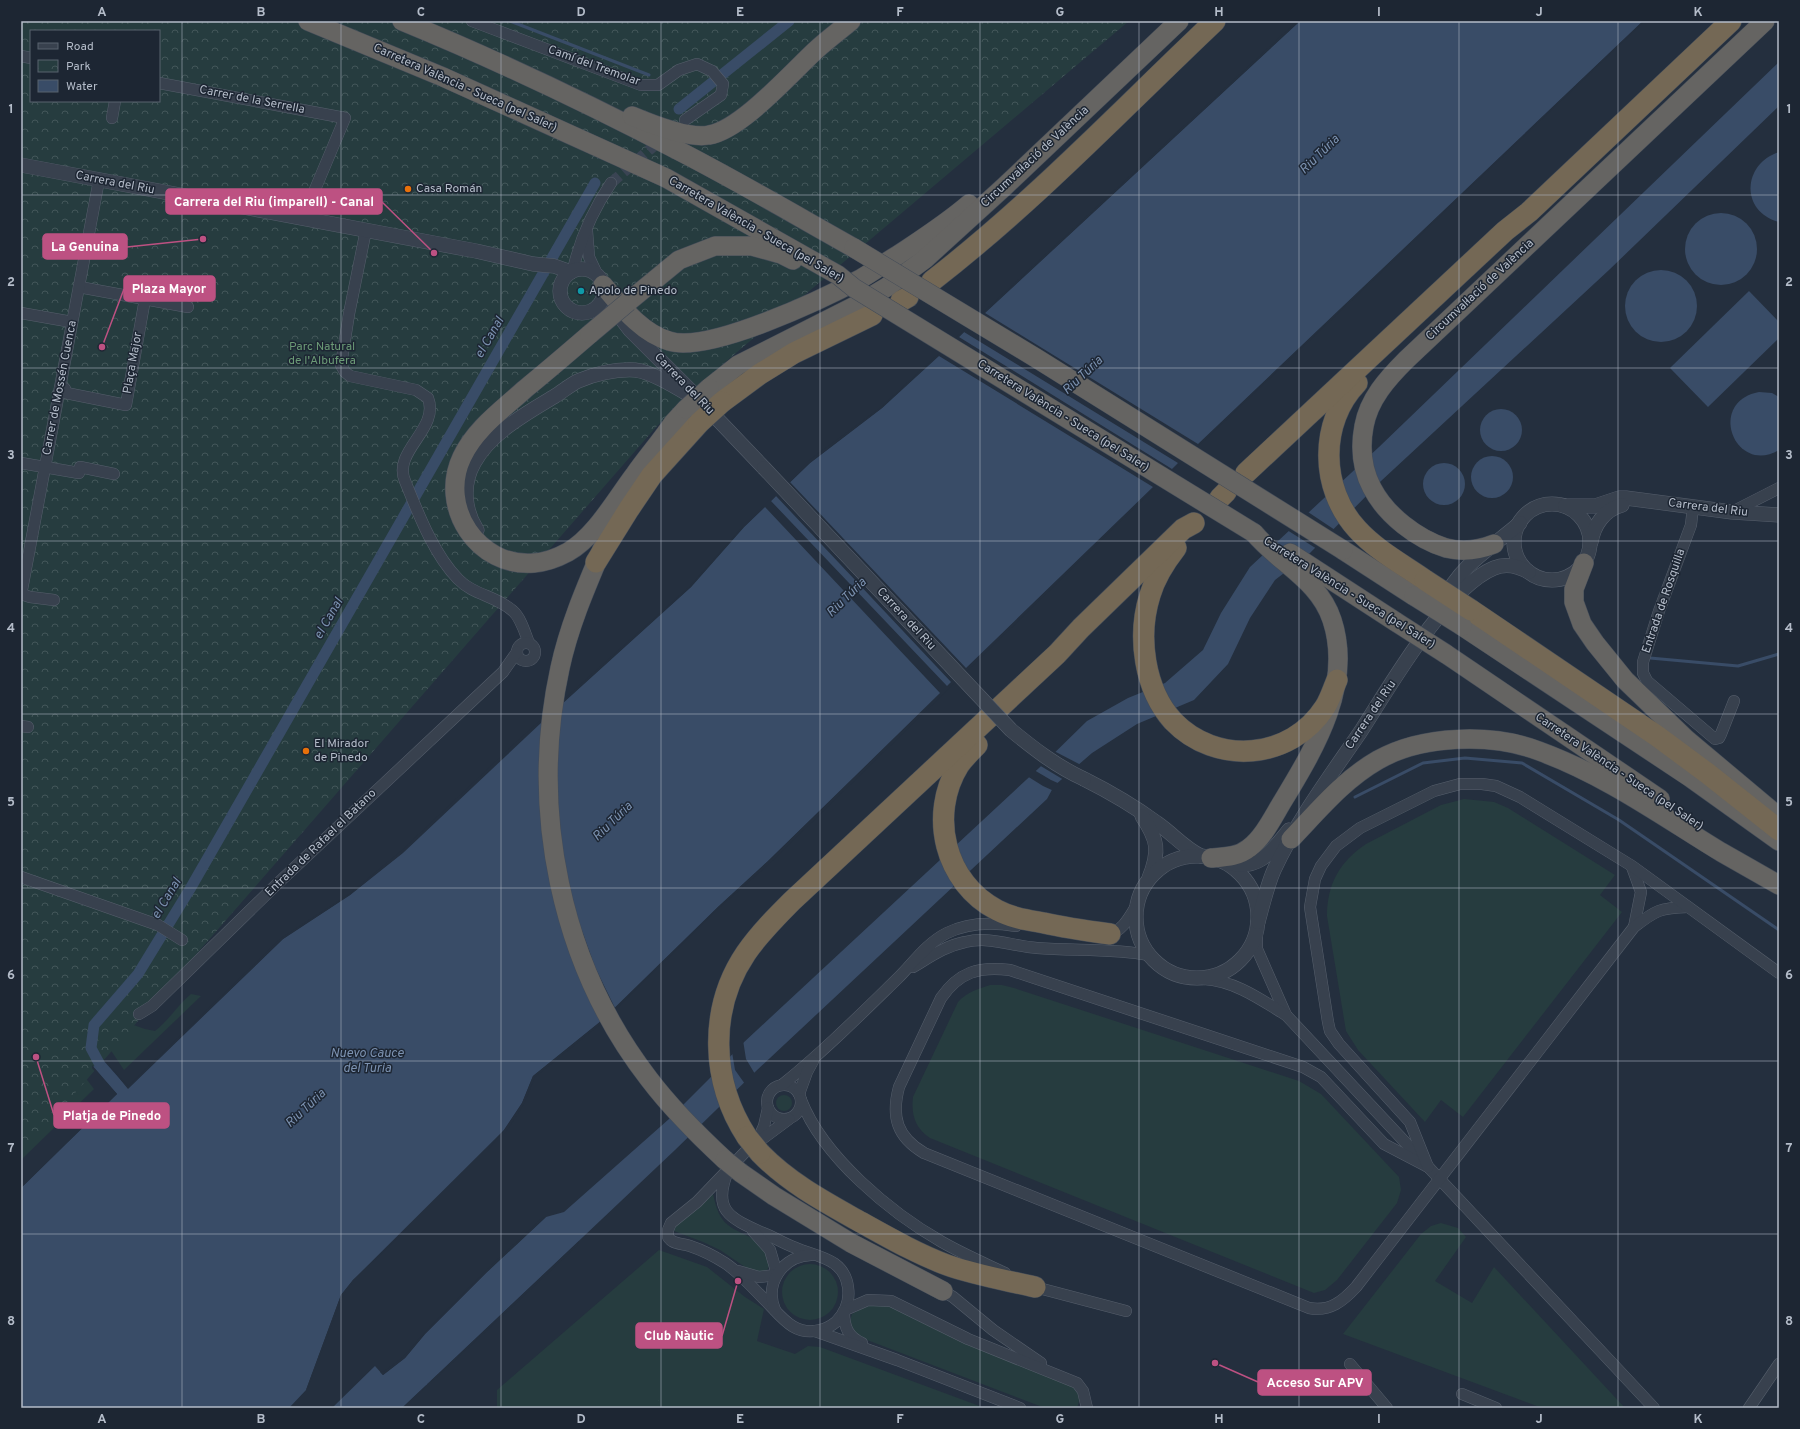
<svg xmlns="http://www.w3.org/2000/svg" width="1800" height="1429" font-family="Overpass,sans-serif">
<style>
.grass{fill:#263c3f}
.park{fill:url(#park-crowns);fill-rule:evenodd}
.water{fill:#394c67}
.pier{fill:#242f3e;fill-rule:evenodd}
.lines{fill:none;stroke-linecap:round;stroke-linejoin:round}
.stream{stroke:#394c67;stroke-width:3}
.canal{stroke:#394c67;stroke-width:11}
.minor-tunnel{stroke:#3a4453;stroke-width:11;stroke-dasharray:11 5.5;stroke-linecap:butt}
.minor-casing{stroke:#565f6c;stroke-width:12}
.tertiary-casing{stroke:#565f6c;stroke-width:15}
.trunk-casing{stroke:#434c59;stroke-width:20}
.motorway-casing{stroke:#434c59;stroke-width:22}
.minor{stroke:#38414e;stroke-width:11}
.tertiary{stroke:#38414e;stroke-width:14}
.trunk{stroke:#656462;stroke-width:19}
.motorway{stroke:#746855;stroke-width:21}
.tertiary-bridge-casing{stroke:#565f6c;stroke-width:15;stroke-linecap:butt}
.trunk-bridge-casing{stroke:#434c59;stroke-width:20;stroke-linecap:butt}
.motorway-bridge-casing{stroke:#434c59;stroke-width:22;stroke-linecap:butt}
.tertiary-bridge{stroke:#38414e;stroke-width:14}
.trunk-bridge{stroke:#656462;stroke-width:19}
.motorway-bridge{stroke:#746855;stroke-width:21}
.grid{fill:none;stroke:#b4bcc9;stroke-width:1;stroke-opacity:0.55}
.food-dot{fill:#e8710a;stroke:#1d2633;stroke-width:1.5}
.culture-dot{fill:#0f9aa8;stroke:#1d2633;stroke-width:1.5}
.labels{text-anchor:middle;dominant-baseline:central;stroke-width:3;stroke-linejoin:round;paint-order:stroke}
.street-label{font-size:12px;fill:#b4bcc9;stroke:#1d2633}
.poi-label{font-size:12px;fill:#b4bcc9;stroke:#1d2633;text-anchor:start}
.park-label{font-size:12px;fill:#6b9a76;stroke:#1d2633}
.water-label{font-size:13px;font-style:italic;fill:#7c92b1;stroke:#1d2633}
.leader{fill:none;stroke:#bd5182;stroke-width:1.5}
.callout-dot{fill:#bd5182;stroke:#1d2633;stroke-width:1.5}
.callout{fill:#bd5182;stroke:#bd5182;stroke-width:1.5}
.callout-label{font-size:13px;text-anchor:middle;font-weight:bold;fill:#fff}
.neatline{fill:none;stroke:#b4bcc9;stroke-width:1.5}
.grid-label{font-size:13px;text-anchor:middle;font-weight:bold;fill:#b4bcc9}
</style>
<defs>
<pattern id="park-crowns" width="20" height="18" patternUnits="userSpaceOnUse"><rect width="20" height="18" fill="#263c3f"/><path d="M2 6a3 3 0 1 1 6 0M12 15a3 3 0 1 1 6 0" fill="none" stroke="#435659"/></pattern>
</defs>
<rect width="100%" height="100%" fill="#242f3e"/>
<g class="grass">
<path d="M1464 799 1494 802 1508 808 1615 875 1600 895 1622 912 1463 1117 1441 1100 1425 1122 1358 1050 1346 1031 1327 916C1327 885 1339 862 1366 844L1441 805Z"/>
<path d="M990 985H1002L1014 988 1299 1081 1321 1094 1399 1177 1401 1190 1397 1203 1337 1280 1325 1290 1314 1293 930 1138C915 1128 911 1115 913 1097L958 1002C967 992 978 989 990 985Z"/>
<path d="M191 994 201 996 124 1070 110 1049 128 1023 145 1029 155 1031C169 1020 177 1006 191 994Z"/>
<polygon points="75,1064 94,1089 21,1160 21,1108"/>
<circle cx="784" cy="1103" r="8"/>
<path d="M713 1194C716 1207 719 1220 732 1228 743 1235 758 1238 765 1250 768 1254 768 1261 770 1265L767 1270 760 1272 748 1269 720 1250 703 1242 674 1231V1227L698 1209Z"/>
<polygon points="1441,1223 1458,1228 1466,1237 1435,1281 1472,1303 1494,1267 1625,1408 1542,1408 1343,1334 1421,1234 1431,1226"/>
<polygon points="659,1250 707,1267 745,1297 764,1309 757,1341 795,1354 808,1346 820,1347 985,1408 497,1408 497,1390"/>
<circle cx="810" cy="1292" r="28"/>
<path d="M877 1304C890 1305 899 1308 910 1317L973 1347 1075 1388C1080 1395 1080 1400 1077 1408H1045L862 1338C854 1333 848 1324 852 1314L862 1308Z"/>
</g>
<g class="park">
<path d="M21 21H1129L723 364 657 426 21 1155ZM31 31H159V101H31Z"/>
<polygon points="660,1396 667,1398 663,1408 656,1408"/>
</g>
<g class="water">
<polygon points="1300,21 1643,21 1159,482 767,862 719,906 600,1022 533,1076 522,1103 504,1130 353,1280 341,1295 306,1390 289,1408 21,1408 21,1188 117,1094 93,1067 103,1060 128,1088 283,939 350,895 402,853 517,744 691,587 744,527 810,463 882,408"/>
<polygon points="1779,62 1779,106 1609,270 1381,481 1310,553 1275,580 1250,618 1228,664 1194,700 1137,724 1092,753 1054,786 1047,799 755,1072 675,1150 402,1408 332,1408 375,1366 383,1375 405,1358 425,1334 487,1272 546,1217 564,1212 669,1119 709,1079 742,1044 1039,768 1087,721 1128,698 1165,683 1203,650 1221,613 1250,567 1379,447"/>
<path d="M1779 152V222C1740 212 1742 164 1779 152Z"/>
<circle cx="1721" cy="249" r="36"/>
<circle cx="1661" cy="306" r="36"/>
<polygon points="1749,291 1779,322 1779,338 1708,407 1670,368"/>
<path d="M1759 392 1772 393 1779 397V450C1735 476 1706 402 1759 392Z"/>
<circle cx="1501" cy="430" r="21"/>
<circle cx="1492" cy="477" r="21"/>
<circle cx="1444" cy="484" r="21"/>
</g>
<g class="pier">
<path d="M1297 21H1300L985 313 1198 444 1643 21H1645L1160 483 769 864 720 907 602 1023 535 1077 524 1104 506 1132 488 1150 504 1130 522 1103 533 1076 601 1021 543 838 539 774 542 722 403 853 350 895 283 939 128 1089 103 1058 128 1086 281 938 349 894 401 851 516 742 690 586 743 526 808 461 881 407ZM964 332 1178 463 1172 469 959 337ZM939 356 1153 487 966 668 790 482 810 463 882 408ZM776 496 951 682 947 686 771 501ZM765 507 940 693 767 862 719 906 615 1008 595 967 575 911 563 856 557 792 559 724 562 704 691 587 744 527Z"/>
<polygon points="1308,512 1335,530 1317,549 1287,530"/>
<polygon points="1054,751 1081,765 1064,780 1039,765"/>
<polygon points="1034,770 1051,780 1060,784 1054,791 1043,786 1027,776"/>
<polygon points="743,1040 746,1059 755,1074 745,1084 735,1070 732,1052"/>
<polygon points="92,1065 117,1094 21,1188 21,1186 114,1094 92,1068"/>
<polygon points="546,1217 487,1272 425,1334 405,1358 383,1375 380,1372 381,1371 383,1372 403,1357 424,1333 486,1270 542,1218"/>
<polygon points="408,1228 354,1281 343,1296 308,1388 306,1390 341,1295 353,1280"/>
<polygon points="579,1241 577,1246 435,1379 428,1383 422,1391 405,1408 402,1408"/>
</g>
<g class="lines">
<g class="stream">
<polyline points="510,21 649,75"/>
<polyline points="1650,658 1738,666 1779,654"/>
<polyline points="1355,797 1423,763 1465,758 1522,763 1619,820 1779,930"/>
</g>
<g class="canal">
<polyline points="679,109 789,21"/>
<polyline points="99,1063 91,1048 94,1025 138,974 190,889 595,183"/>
</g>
<polyline class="minor-tunnel" points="611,183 663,138"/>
<g class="minor-casing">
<g id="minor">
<polyline points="472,21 641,85 658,85 679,70 697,64 712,71 723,84 721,95 685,120"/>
<polyline points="21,56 31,58"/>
<polyline points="159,83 345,118 303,218"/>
<polyline points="112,118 115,101"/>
<path d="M366 230 349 314 341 365 345 372 350 376 416 390 428 398C440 429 392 451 405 481 418 513 434 555 458 579 473 595 497 596 513 611 521 618 525 633 529 643"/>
<polyline points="587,231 589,257 597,274"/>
<path d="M573 270C580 239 593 210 611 183"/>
<polyline points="79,287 188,307"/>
<polyline points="21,313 72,322"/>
<polyline points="60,388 65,389 66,393 126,405 145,299"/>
<polyline points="21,463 79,473 80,467 114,474"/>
<polyline points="1693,507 1691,525 1659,611 1643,662 1643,673 1647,681 1715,739 1719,738 1721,734 1734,701"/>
<polyline points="1732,512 1779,488"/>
<polyline points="21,594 30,597 54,600"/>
<polyline points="21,595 99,180"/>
<circle cx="526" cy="652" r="9"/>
<polyline points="21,726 28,727"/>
<polyline points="1632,867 1641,892 1634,927"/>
<polyline points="21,877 158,925 182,940"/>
<polyline points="1257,932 1257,949 1286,1015"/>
<path d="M1106 936C1123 931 1129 918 1138 903"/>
<path d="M913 967C930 957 945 946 965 942 991 936 1011 946 1037 948 1074 951 1112 948 1149 955"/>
<path d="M1204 979C1235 981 1260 999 1286 1015L1654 1408"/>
<polyline points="139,1014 152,1006 277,884 503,672 517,652"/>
<circle cx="784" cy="1102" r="17"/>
<path d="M782 1085C823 1052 861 1014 898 978 914 962 927 943 947 933 969 922 992 922 1016 926"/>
<polyline points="799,1094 807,1072 813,1061"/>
<path d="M801 1100C823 1157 891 1213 942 1242 963 1254 984 1263 1005 1273"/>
<polyline points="757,1142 764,1126 768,1108"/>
<path d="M1428 1167 1384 1144 1321 1077 1303 1067 1010 970C979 966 959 972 941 998L899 1087C891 1117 897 1137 924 1153L1309 1308C1330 1312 1343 1301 1356 1287L1634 927C1656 910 1660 908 1688 907"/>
<polyline points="1428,1167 1410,1122 1339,1044 1330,1031 1328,1022 1310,907 1315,879 1321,866 1336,846 1360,828 1434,791 1460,784 1482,784 1496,786 1520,797 1632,866 1779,973"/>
<path d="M728 1171C712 1210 729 1218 763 1233 774 1237 784 1244 796 1248 817 1257 844 1258 848 1287 850 1301 846 1312 836 1322 831 1326 826 1329 820 1330 794 1337 781 1316 765 1300 753 1288 740 1273 725 1263 714 1256 702 1250 690 1246 684 1244 677 1244 672 1241 670 1240 669 1238 668 1237V1230L671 1223 697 1202 746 1151 789 1119"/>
<polyline points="753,1231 770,1250 777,1274"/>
<polyline points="738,1271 759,1277 776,1275"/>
<polyline points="1031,1286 1126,1311"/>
<polyline points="943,1291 953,1297 993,1330 1041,1363"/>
<path d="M775 1310C764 1283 783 1256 811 1255"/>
<polyline points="845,1310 868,1300 891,1301 968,1339 1077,1383 1083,1391 1087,1408"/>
<path d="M844 1312C844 1327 848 1337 862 1343"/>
<polyline points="815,1331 897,1360 1020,1408"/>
<polyline points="1350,1364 1387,1408"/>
<polyline points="1462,1394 1496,1408"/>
<polyline points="1749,1408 1779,1364"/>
</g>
</g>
<g class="tertiary-casing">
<g id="tertiary">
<polyline points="21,165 476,251 533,264 554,266 571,272"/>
<circle cx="582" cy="291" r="22"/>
<polyline points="617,313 630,330 691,391"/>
<polyline points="705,406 764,468"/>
<circle cx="1552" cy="542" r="38"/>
<polyline points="1565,506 1595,506 1619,498 1626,498 1732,512 1779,515"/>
<path d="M477 530C464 510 462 484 474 463 490 433 527 413 555 396 563 391 570 385 578 381 595 374 616 369 635 370 654 372 685 393 703 403"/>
<path d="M1591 542C1594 525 1604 510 1622 505"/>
<path d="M1443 601C1462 563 1489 550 1520 523"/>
<path d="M1084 779C1110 792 1134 806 1157 823 1173 834 1184 848 1201 856"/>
<path d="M1142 816C1158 840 1160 851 1149 878"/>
<circle cx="1197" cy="917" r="61"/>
<path d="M1228 863C1259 871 1271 852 1289 830"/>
<path d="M1258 922C1263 904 1267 886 1274 870 1297 820 1331 775 1361 731 1390 686 1446 588 1494 568 1506 563 1518 566 1529 572"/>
</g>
</g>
<g class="trunk-casing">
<g id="trunk">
<polyline points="308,21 443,77 666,178 822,266"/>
<path d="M402 21C497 60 591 105 683 153 741 183 797 216 854 248"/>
<path d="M632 116C651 124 689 139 709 135 741 130 791 73 816 50 827 40 839 31 851 21"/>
<path d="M603 285C621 306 641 333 669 341 708 354 825 298 862 278 874 271 886 262 898 255 922 239 947 223 969 204"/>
<polyline points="628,302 679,260 715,246 752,246 781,254 793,260"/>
<path d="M590 334C568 353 547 371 525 389 502 410 475 429 462 457 438 507 478 568 534 563 546 562 557 558 568 552 595 537 616 499 635 474 647 457 661 441 673 423L686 409"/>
<polyline points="709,388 738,365 855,306 887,287 925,259 1004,187 1179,21"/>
<path d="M1494 544C1479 550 1462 552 1446 548 1417 539 1386 515 1372 488 1362 469 1360 447 1364 426 1369 399 1387 379 1406 360L1765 21"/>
<path d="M603 547C586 587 569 626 560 668 529 809 560 964 649 1079 671 1108 698 1135 725 1160"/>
<polyline points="1343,550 1414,596"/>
<polyline points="1290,553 1396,622"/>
<polyline points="1584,563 1574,589 1574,602 1582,624 1595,643 1625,680 1686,739 1779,817"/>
<polyline points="1462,626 1691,778 1779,841"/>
<polyline points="1446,654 1660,799"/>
<path d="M1291 839C1318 811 1343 780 1378 760 1422 735 1492 733 1539 751 1605 775 1662 816 1721 852 1740 863 1760 874 1779 885"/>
<path d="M1211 858C1224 857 1238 857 1249 848 1264 837 1274 815 1284 799 1316 746 1353 684 1332 620 1319 580 1280 564 1254 533"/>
<polyline points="741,1173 774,1196 851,1243 943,1291"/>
</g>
</g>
<g class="motorway-casing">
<g id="motorway">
<path d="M932 281C1034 202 1122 109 1215 21"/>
<polyline points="901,301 908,297"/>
<path d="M1357 383C1319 422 1320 489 1357 529 1376 550 1402 564 1425 580"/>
<polyline points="722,402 760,374 794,353 872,315"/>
<polyline points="1246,473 1505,231 1529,212 1731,21"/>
<polyline points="1220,498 1226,492"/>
<path d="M1176 548C1165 562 1155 578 1150 595 1137 636 1144 689 1173 721 1216 766 1291 760 1325 707 1330 699 1333 689 1337 680"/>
<polyline points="596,562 629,509 652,475 699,423"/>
<polyline points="1471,610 1657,736 1707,773 1779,830"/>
<path d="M977 745C971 751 964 758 959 765 928 815 945 883 997 910 1012 918 1028 920 1044 923 1066 928 1088 931 1110 934"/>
<path d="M747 1137C711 1082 708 1009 746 953 759 934 776 917 792 901L1057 654 1081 628 1183 529 1194 523"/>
<path d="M760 1153C788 1182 823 1201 857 1220 886 1236 915 1253 947 1265 975 1275 1005 1280 1035 1287"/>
</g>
</g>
<use href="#minor" class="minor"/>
<use href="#tertiary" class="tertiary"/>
<use href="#trunk" class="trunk"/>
<use href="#motorway" class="motorway"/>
<g class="tertiary-bridge-casing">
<path id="tertiary-bridge" d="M764 468 1011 730C1034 749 1056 766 1084 779"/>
</g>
<g class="trunk-bridge-casing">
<g id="trunk-bridge">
<polyline points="854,248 1036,358 1343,550"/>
<polyline points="822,266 838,275 854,288 1254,533"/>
<polyline points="590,334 628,302"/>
<polyline points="686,409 709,388"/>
<polyline points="1414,596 1462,626"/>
<polyline points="1396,622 1446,654"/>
<polyline points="725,1160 741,1173"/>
</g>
</g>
<g class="motorway-bridge-casing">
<g id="motorway-bridge">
<polyline points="699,423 722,402"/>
<polyline points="1425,580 1471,610"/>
<polyline points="747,1137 760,1153"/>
</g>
</g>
<use href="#tertiary-bridge" class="tertiary-bridge"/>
<use href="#trunk-bridge" class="trunk-bridge"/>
<use href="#motorway-bridge" class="motorway-bridge"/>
</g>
<path class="grid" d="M182 21V1408M341 21V1408M501 21V1408M661 21V1408M820 21V1408M980 21V1408M1139 21V1408M1299 21V1408M1459 21V1408M1618 21V1408M21 195H1779M21 368H1779M21 541H1779M21 714H1779M21 888H1779M21 1061H1779M21 1234H1779"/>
<g class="food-dot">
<circle cx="408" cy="189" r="4"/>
<circle cx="306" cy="751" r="4"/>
</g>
<circle class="culture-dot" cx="581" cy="291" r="4"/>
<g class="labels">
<g class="street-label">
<text transform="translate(594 66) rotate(20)">Camí del Tremolar</text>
<text transform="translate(465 88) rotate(24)">Carretera València - Sueca (pel Saler)</text>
<text transform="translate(252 100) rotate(11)">Carrer de la Serrella</text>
<text transform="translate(1035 157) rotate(-43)">Circumval·lació de València</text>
<text transform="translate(115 183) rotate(11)">Carrera del Riu</text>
<text transform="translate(756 230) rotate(30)">Carretera València - Sueca (pel Saler)</text>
<text transform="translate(1480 290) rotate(-43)">Circumval·lació de València</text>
<text transform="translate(133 363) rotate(-80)">Plaça Major</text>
<text transform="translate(684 384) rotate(46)">Carrera del Riu</text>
<text transform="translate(60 388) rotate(-79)">Carrer de Mossén Cuenca</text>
<text transform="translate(1063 416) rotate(32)">Carretera València - Sueca (pel Saler)</text>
<text transform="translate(1708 508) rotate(7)">Carrera del Riu</text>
<text transform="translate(1349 593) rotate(32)">Carretera València - Sueca (pel Saler)</text>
<text transform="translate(1664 601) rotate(-71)">Entrada de Rosquilla</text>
<text transform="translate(906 619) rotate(47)">Carrera del Riu</text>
<text transform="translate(1371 715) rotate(-56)">Carrera del Riu</text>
<text transform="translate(1619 772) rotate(34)">Carretera València - Sueca (pel Saler)</text>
<text transform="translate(321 843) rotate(-44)">Entrada de Rafael el Batano</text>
</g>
<g class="poi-label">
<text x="416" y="189">Casa Román</text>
<text x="589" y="291">Apolo de Pinedo</text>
<text x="314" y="744">El Mirador<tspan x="314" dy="14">de Pinedo</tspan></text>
</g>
<g class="park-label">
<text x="322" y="347">Parc Natural<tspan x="322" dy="14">de l'Albufera</tspan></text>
</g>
<g class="water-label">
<text transform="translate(1320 155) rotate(-44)">Riu Túria</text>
<text transform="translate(490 338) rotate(-60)">el Canal</text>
<text transform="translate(1083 376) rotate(-43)">Riu Túria</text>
<text transform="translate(847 598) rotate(-44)">Riu Túria</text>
<text transform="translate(329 619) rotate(-60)">el Canal</text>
<text transform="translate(613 822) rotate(-44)">Riu Túria</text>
<text transform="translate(167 899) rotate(-59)">el Canal</text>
<text x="367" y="1054">Nuevo Cauce<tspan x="367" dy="15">del Turia</tspan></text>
<text transform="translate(306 1109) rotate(-43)">Riu Túria</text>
</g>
</g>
<path class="leader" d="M434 253L382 202M203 239L127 247M102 347L124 289M36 1057L54 1115M738 1281L722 1336M1215 1363L1258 1382"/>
<g class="callout-dot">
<circle cx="434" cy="253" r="4"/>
<circle cx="203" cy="239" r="4"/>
<circle cx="102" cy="347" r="4"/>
<circle cx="36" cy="1057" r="4"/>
<circle cx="738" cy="1281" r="4"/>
<circle cx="1215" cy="1363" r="4"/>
</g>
<g class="callout">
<rect x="166" y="189" width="216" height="25" rx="4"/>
<rect x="43" y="234" width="84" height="25" rx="4"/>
<rect x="124" y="276" width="91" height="25" rx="4"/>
<rect x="54" y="1103" width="115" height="25" rx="4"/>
<rect x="636" y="1323" width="86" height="25" rx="4"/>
<rect x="1258" y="1370" width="113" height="25" rx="4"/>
</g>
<g class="callout-label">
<text x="274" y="206">Carrera del Riu (imparell) - Canal</text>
<text x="85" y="251">La Genuina</text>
<text x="169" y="293">Plaza Mayor</text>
<text x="112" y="1120">Platja de Pinedo</text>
<text x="679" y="1340">Club Nàutic</text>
<text x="1315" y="1387">Acceso Sur APV</text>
</g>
<rect width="1800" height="1429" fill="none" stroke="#1d2633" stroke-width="44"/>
<rect x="30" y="30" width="130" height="72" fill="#1d2633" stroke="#59626f"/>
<rect x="38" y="43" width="20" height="6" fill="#38414e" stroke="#59626f"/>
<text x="66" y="50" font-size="12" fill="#b4bcc9">Road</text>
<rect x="38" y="60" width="20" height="12" fill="url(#park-crowns)" stroke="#59626f"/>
<text x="66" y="70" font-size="12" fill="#b4bcc9">Park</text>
<rect x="38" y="80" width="20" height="12" fill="#394c67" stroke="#59626f"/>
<text x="66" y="90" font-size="12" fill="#b4bcc9">Water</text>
<rect x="22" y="22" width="1756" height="1385" class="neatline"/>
<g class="grid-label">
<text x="102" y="16">A</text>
<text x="261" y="16">B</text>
<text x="421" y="16">C</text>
<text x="581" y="16">D</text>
<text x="740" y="16">E</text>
<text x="900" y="16">F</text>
<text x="1060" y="16">G</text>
<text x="1219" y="16">H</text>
<text x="1379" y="16">I</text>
<text x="1539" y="16">J</text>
<text x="1698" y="16">K</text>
<text x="11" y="113">1</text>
<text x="1789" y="113">1</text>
<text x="11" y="286">2</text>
<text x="1789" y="286">2</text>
<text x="11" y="459">3</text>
<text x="1789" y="459">3</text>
<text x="11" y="632">4</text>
<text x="1789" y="632">4</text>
<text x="11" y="806">5</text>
<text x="1789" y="806">5</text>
<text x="11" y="979">6</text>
<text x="1789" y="979">6</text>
<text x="11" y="1152">7</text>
<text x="1789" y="1152">7</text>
<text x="11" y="1325">8</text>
<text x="1789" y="1325">8</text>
<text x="102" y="1423">A</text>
<text x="261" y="1423">B</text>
<text x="421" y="1423">C</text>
<text x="581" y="1423">D</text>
<text x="740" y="1423">E</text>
<text x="900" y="1423">F</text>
<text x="1060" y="1423">G</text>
<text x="1219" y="1423">H</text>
<text x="1379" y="1423">I</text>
<text x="1539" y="1423">J</text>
<text x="1698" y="1423">K</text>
</g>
</svg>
